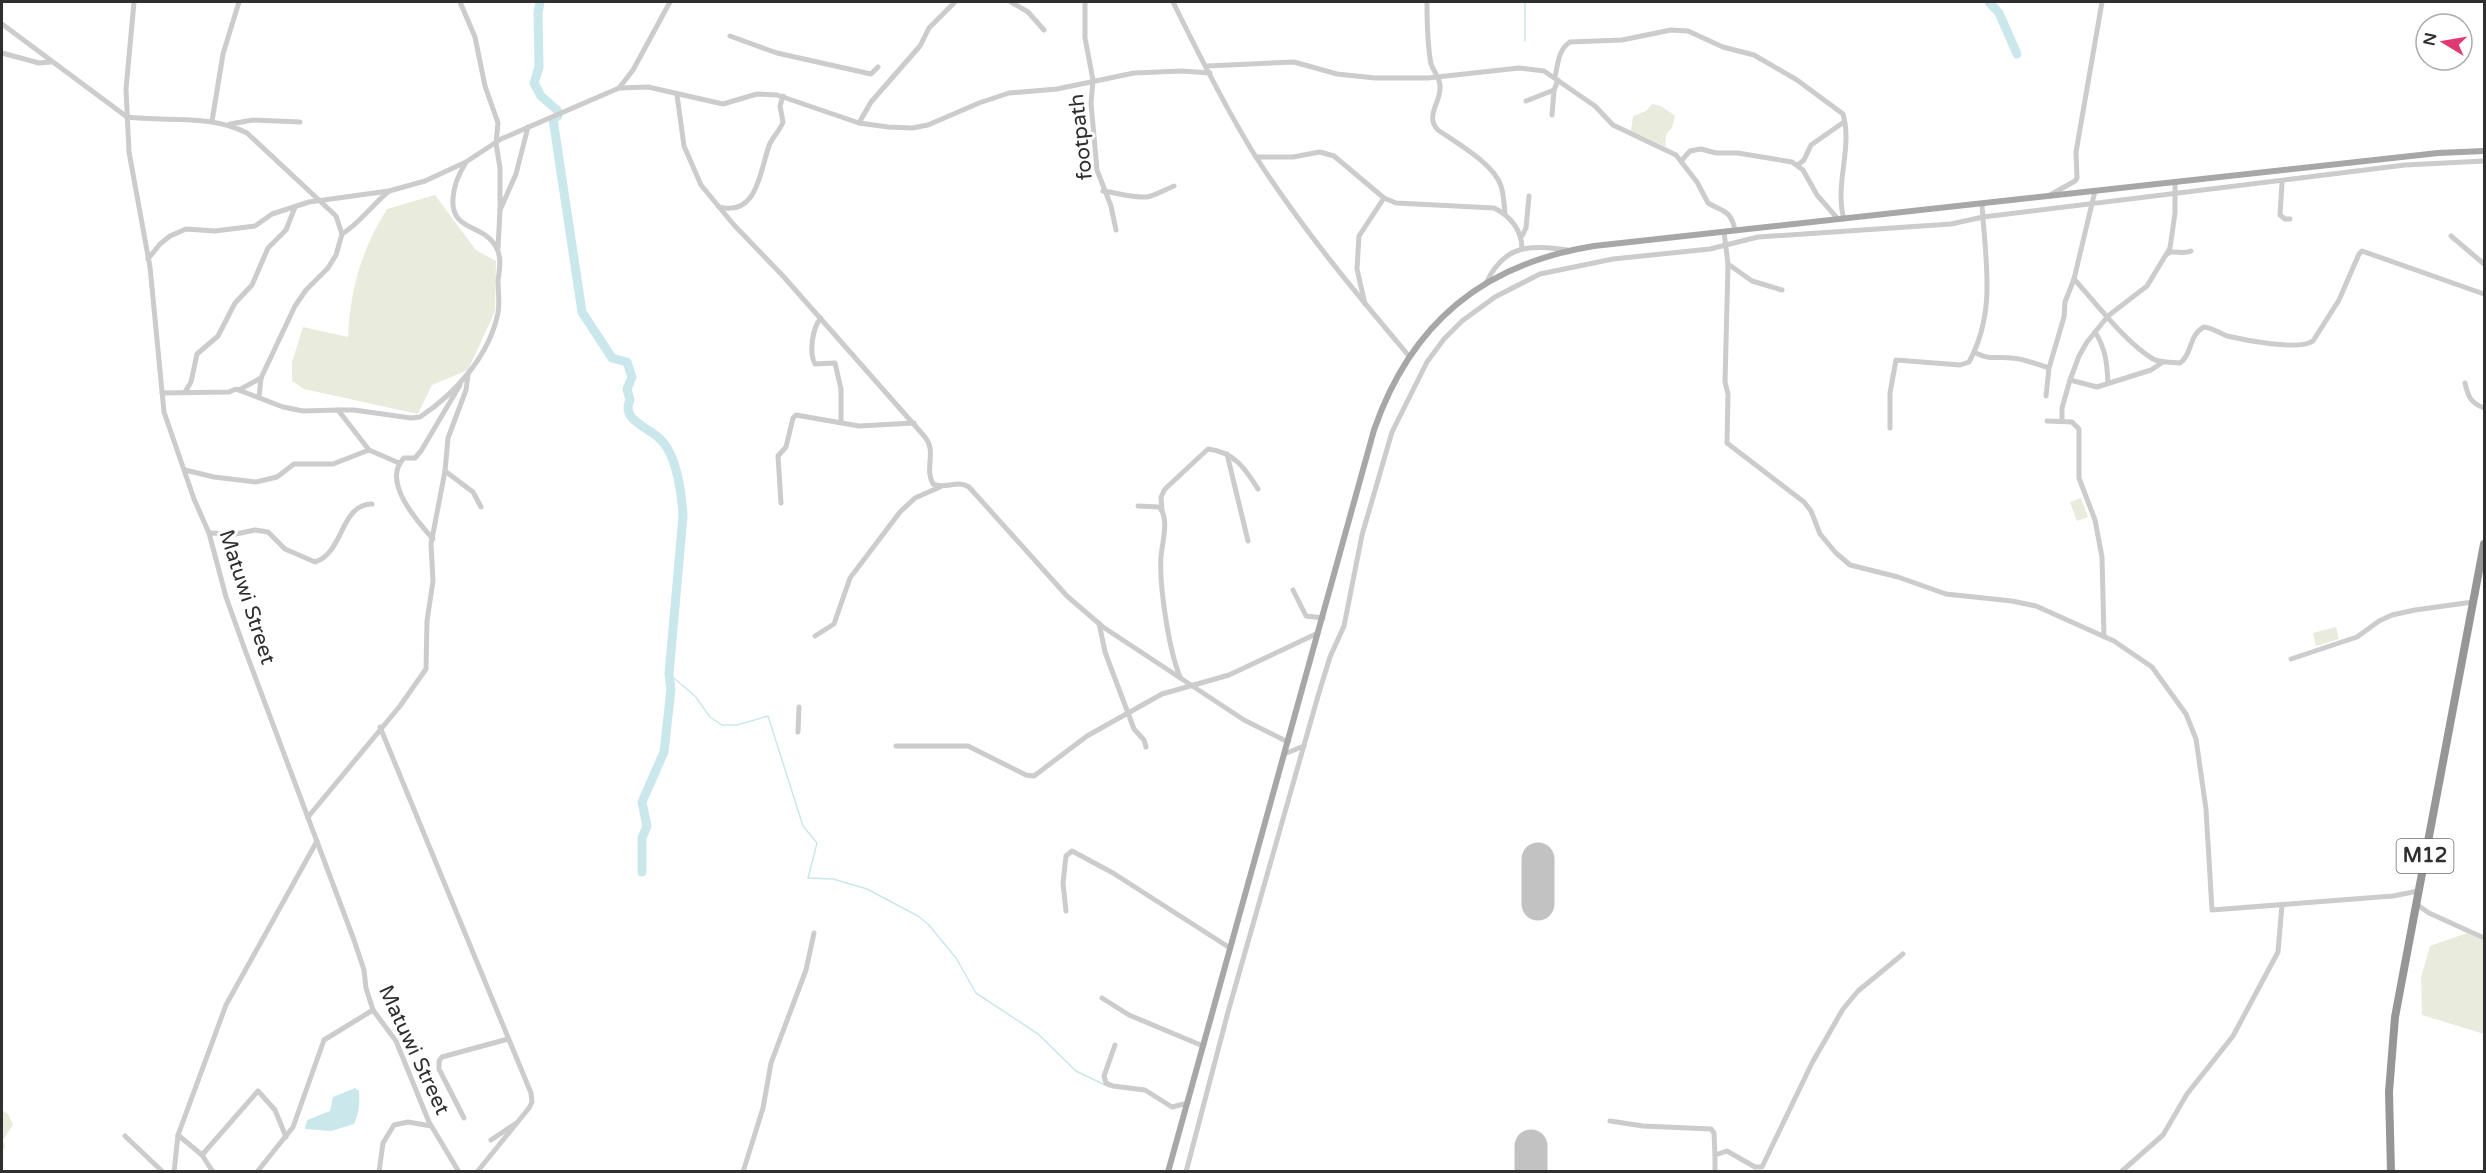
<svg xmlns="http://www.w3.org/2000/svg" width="2486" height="1173" font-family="'Varela Round',sans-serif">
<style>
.green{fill:#e9ecdd}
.water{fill:#cae7eb}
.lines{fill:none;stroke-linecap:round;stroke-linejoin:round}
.stream{stroke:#cae7eb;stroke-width:1.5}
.river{stroke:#cae7eb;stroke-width:9}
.runway{stroke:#c2c2c2;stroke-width:33}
.minor{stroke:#ccc;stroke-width:5}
.major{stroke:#a7a7a7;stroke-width:6}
.highway{stroke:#969696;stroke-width:8}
.labels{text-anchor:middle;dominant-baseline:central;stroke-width:6;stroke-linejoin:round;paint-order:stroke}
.shield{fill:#fff;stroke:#6d6d6d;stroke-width:1.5}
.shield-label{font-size:20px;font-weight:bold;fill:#2f2f2f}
.street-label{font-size:21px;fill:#2f2f2f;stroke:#fff}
</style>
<rect width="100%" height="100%" fill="#fff"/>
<g class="green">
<path d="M1652 104 1661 106 1675 116 1672 128C1665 133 1665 140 1666 147L1631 131 1633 116 1646 111Z"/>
<path d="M435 195 476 250 496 261 495 311 468 370 432 385 418 414 304 389 292 381V362L303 327 348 337C350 289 362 249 387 209Z"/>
<polygon points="2081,498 2088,517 2077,521 2070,502"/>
<polygon points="2336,627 2339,639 2316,646 2313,633"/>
<polygon points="2467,933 2484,941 2484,1034 2422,1015 2421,977 2430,946"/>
<polygon points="2,1110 8,1114 13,1125 3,1140 5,1147 2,1152"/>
</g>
<path class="water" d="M355 1088 359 1091C360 1103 359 1113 354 1124L331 1131 305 1129 307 1120 330 1111 333 1097Z"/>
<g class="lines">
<g class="stream">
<polyline points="1525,2 1525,41"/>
<polyline points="669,674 695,696 710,717 722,725 737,725 768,716 803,826 817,843 808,878 833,879 867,889 918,916 928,924 956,958 976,993 1038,1034 1076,1071 1109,1087"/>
</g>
<g class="river">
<polyline points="540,2 538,13 539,67 534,83 541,96 558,111"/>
<polyline points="1989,2 1999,13 2017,54"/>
<path d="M558 116 553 119 582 312 612 358 627 362 632 377 627 389 630 400C620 420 650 428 661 440 677 456 682 495 683 516L669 674 671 689 664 752 642 802 647 826 642 838V872"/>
</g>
<g class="runway">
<polyline points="1538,904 1538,859"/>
<polyline points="1531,1172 1531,1146"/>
</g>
<g class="minor">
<polyline points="134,2 126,89 129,152 150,267 164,412 194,499 209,533 226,597 245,650 354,940 364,970 366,988 373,1010 396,1041 429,1122 459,1172"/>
<polyline points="460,2 475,37 485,86 498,123 496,143 500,168 500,210"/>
<polyline points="1011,2 1028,12 1044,30"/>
<polyline points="1085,2 1085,38 1093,80 1091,103 1097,170 1111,206 1116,230"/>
<path d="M1173 2C1198 53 1224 105 1254 154 1300 226 1354 291 1409 356"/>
<path d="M1427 2C1427 22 1427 43 1431 64 1433 71 1440 77 1440 86 1442 101 1424 116 1438 130 1457 143 1494 164 1501 186 1504 195 1504 205 1505 214"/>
<path d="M2 24 127 117C167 122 211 114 247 133L336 216 342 234 336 255 328 268 306 290 295 306 261 378 259 397"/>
<polyline points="730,36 777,53 871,74 878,67"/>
<polyline points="2,53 39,63 51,62"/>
<path d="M1207 66 1294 62 1337 74 1375 78H1428L1519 68 1544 71 1595 106 1613 125 1676 155 1697 182 1708 203C1723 212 1731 210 1735 230"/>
<path d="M1555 77C1558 64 1558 50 1570 42L1622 40 1671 30 1688 31 1723 47 1754 55 1797 80 1843 114C1853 148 1834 185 1844 219"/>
<polyline points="620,88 648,87 723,104 757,94 777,95 859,123 888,127 912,128 928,125 979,103 1009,93 1057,89 1134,73 1182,71 1210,73"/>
<path d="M677 95 684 146 701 185 734 225 783 276 925 437C937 452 924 468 933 484 946 490 956 479 969 487L1067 596 1103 627 1244 720 1288 742"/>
<polyline points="1526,101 1554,90"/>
<polyline points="1552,115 1554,90 1558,80"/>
<polyline points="212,121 223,54 239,2"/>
<polyline points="859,123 871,102 920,46 929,28 955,2"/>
<polyline points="230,124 253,120 300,122"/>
<path d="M1256 157H1293L1320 152 1334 156 1384 198 1396 203 1494 208C1511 216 1522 231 1522 249"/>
<polyline points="1682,160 1690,151 1701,149 1716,153 1738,153 1792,162 1803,170 1817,195 1838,219"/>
<polyline points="1798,165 1804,160 1811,145 1844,122"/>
<polyline points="2282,183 2280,215 2285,219 2290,219"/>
<path d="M1103 191C1118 193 1132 198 1147 197 1155 196 1166 189 1174 186"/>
<polyline points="2050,195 2075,181 2077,178 2076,152 2102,2"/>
<path d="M719 207C758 217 760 170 769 146 772 137 780 131 783 122L780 106 783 96"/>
<polyline points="1724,232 1728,264 1725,382 1728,394 1727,443 1804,502 1811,511 1820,534 1836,553 1850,565 1898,577 1946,594 2012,601 2036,606 2114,641 2152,667 2186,714 2196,739 2206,809 2212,910 2393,896 2418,891"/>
<path d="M342 234C360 223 371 206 388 192"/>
<polyline points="1522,236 1526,228 1529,196"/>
<polyline points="2451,236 2484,264"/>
<polyline points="498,249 500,210 516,174 528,127"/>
<path d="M2167 254C2173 249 2182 255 2191 251"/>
<polyline points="148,259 160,244 170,236 186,229 215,231 255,226 272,214 309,202 389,191 425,181 466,162 501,139 619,88 633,70 670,2"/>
<polyline points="1728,264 1752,281 1782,290"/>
<path d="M2074 279C2097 304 2125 342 2153 359 2161 363 2172 362 2180 363 2192 355 2189 334 2204 327 2213 328 2219 333 2227 336 2244 340 2299 351 2313 341L2339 300 2359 254 2362 251 2484 294"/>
<path d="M1486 283C1505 244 1529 245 1568 250"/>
<polyline points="1365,304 1357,269 1359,236 1384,198"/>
<path d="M821 318C812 328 809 353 815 364L835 363 841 389V422"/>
<path d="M2095 332C2106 349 2107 364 2108 383"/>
<path d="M1974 352C1992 361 1994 356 2012 358 2025 359 2036 364 2049 368"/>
<polyline points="2070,380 2097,387 2151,370 2163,362"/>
<path d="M2465 383C2468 397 2471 403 2484 408"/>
<polyline points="239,390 261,378"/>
<polyline points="185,392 191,382 197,354 218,336 235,303 252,285 268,248 286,230 295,207"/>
<polyline points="162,393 229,392 236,389 283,407 303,411 338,410 369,450 399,463"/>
<polyline points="2046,396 2049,368 2064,317 2065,302 2074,279 2095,191"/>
<path d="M338 410H354L411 418 420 417C456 393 489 356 498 313 500 302 498 292 498 281 499 271 502 259 497 249 486 223 450 233 453 198 454 185 458 175 465 164"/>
<polyline points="2047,421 2072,422 2079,429 2079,478 2095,520 2102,557 2104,637"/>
<polyline points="2062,421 2062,408 2070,380 2079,356 2087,342 2108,316 2147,286 2170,248 2175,213 2175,182"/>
<path d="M1890 428V393L1896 360 1960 365 1969 362C1997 311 1985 259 1982 204"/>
<polyline points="1227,454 1248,541"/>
<polyline points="185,470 214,477 256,482 277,477 294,464 333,464 369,450"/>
<polyline points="445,471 473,492 481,507"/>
<polyline points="781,503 778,456 786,447 793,418 796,415 859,426 914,423"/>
<path d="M1138 506 1159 507C1170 518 1162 543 1161 557 1159 586 1169 650 1180 677"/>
<path d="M1162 511 1161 497 1165 489 1208 449C1234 452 1245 468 1258 489"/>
<path d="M209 533 236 534 255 530 268 532 285 549 315 562C344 553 340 504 372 504"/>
<path d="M433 539C417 521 381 481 404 458H415L421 451 460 385"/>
<polyline points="1293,590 1306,616 1323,618"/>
<polyline points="1099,623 1105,652 1134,729 1144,740 1146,747"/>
<polyline points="815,636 834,624 850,578 900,512 915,498 940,487"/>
<polyline points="2291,659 2357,637 2379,621 2392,615 2415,610 2473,602"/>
<polyline points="380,727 531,1093 532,1102 529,1108 477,1172"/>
<polyline points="798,732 799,707"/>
<polyline points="896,746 968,746 1026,775 1034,776 1087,736 1162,694 1229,675 1318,633"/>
<polyline points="1284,754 1304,746"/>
<polyline points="308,817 400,706 426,669 427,621 433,581 431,544 445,471 448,438 466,390 468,375"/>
<polyline points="2416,904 2429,913 2484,938"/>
<polyline points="1066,911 1063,883 1066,856 1072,851 1113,873 1230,948"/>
<polyline points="1102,998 1129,1015 1203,1046"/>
<polyline points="1115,1045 1104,1076 1106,1083 1113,1086 1145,1090 1172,1107 1188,1103"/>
<polyline points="464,1118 439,1069 439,1061 442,1057 508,1039"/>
<polyline points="1610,1121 1643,1126 1711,1129 1714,1133 1715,1155"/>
<polyline points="178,1135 202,1155 213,1172"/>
<polyline points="125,1136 163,1172"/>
<polyline points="491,1140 515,1124"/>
<polyline points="202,1155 258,1091 275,1110 286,1137"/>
<polyline points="174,1172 178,1135 226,1005 317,841"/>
<polyline points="257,1172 293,1127 324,1040 373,1010"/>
<polyline points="379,1172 383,1143 394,1125 408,1122 431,1126"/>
<polyline points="743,1172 763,1108 771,1063 806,970 814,933"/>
<polyline points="1186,1172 1228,1012 1318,696 1330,657 1344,626 1362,535 1392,432 1427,362 1444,339 1462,321 1495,297 1540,274 1613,259 1710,249 1758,237 1951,224 1983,217 2405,165 2484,161"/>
<polyline points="1715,1172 1715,1155 1727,1151 1755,1167 1762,1167 1812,1063 1843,1009 1858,991 1903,954"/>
<polyline points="2121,1172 2163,1135 2187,1094 2233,1036 2278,952 2282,905"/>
</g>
<path class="major" d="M1168 1172 1374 430C1411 323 1483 264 1594 246L2438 153 2484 151"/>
<polyline class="highway" points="2391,1172 2389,1092 2395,1017 2484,544"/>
</g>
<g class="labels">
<rect class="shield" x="2396.5" y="839" width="57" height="34" rx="4.5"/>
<g class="shield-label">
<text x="2425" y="856">M12</text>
</g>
<g class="street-label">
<text transform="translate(1081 137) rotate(-96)">footpath</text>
<text transform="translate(247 597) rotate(72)">Matuwi Street</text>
<text transform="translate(414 1050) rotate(65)">Matuwi Street</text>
</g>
</g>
<rect width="2486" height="1173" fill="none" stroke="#2f2f2f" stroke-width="6"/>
<g transform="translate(2444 42) rotate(281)"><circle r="28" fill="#ffffff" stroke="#acacac" stroke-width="1.5"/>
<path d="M0-4.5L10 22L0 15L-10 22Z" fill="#e13772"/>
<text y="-9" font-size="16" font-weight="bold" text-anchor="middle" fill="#2f2f2f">N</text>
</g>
</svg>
